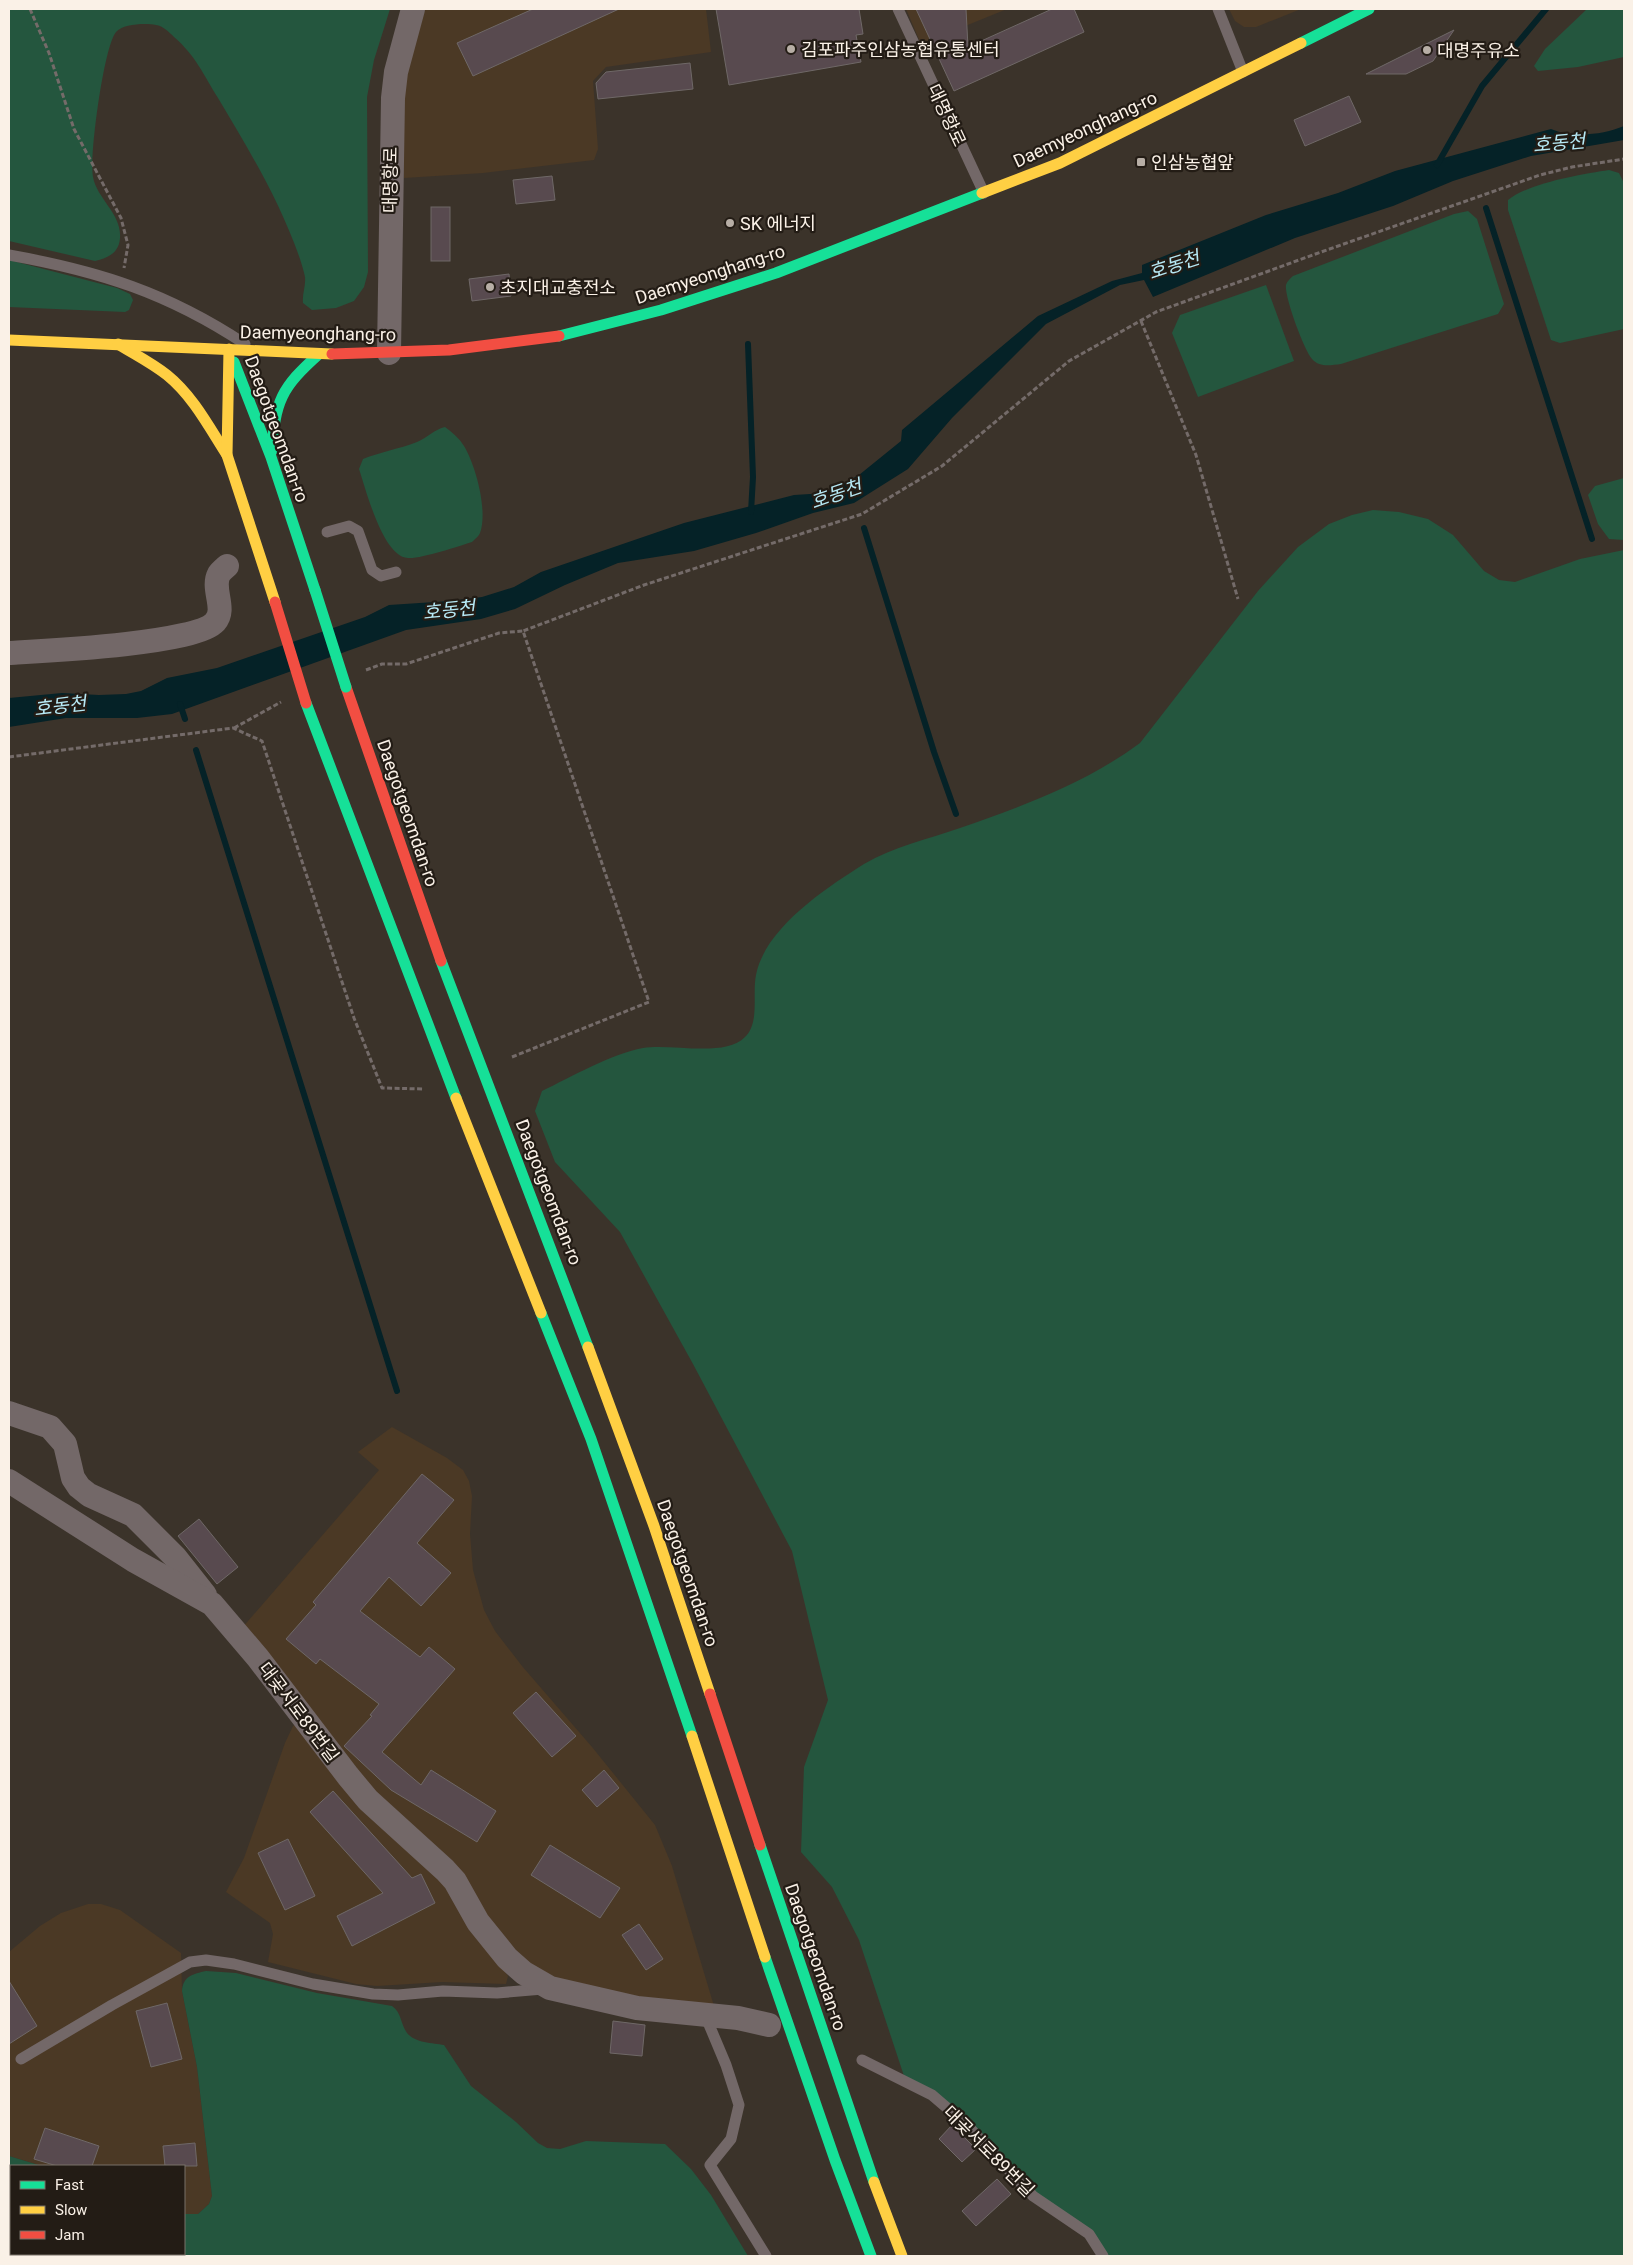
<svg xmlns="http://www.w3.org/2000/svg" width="1633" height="2265" font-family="Roboto,'Noto Sans KR',sans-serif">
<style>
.built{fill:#4b3925}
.green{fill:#24563e}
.water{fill:#052227}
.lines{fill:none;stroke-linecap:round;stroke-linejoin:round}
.stream{stroke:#052227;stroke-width:6}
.building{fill:#584a4f;stroke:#6f6867}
.path{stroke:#746b69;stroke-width:3;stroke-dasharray:5 2.5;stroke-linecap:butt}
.lane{stroke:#736868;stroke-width:11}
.street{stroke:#736868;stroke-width:24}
.fast{stroke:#16e098;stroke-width:11}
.slow{stroke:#ffcf43;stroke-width:11}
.jam{stroke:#f24e42;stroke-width:11}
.fast-bridge{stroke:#16e098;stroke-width:11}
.jam-bridge{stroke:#f24e42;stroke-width:11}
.poi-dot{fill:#b7aea5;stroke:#231c15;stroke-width:2}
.labels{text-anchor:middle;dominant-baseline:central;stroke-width:4.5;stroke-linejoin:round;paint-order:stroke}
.poi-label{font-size:18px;fill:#faf1e7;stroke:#231c15;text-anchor:start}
.street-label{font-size:18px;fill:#faf1e7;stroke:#231c15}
.water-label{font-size:19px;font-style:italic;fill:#b6e9f5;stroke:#231c15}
</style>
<rect width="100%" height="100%" fill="#3b332a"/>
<g class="built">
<polygon points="425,9 706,9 711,52 606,67 593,81 598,149 594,160 483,173 404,178 403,88"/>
<polygon points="906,9 1007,9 921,44"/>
<polygon points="1229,9 1301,9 1256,27 1244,27 1235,21"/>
<polygon points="392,1427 447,1458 463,1470 469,1481 472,1496 470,1534 473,1570 484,1610 495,1631 522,1666 592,1747 655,1825 672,1866 714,2006 635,2000 561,1981 532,1965 506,1941 392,1813 242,1628 379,1470 358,1452"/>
<polygon points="297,1724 440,1875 480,1938 508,1976 506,1984 442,1982 377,1986 356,1984 268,1962 273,1934 270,1923 226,1892 244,1858 285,1743 293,1726"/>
<polygon points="88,1904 101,1904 120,1910 181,1953 182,1991 197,2067 212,2196 209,2204 198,2214 184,2214 184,2166 42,2166 9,2156 9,1952 40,1926 61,1913"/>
</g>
<g class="green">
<path d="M9 9H390L374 60 367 97 368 272 364 287 354 301 336 308 312 310 303 303C302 294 306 286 305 277 304 272 302 265 300 259 280 201 249 150 218 98 203 74 196 56 174 37 169 32 163 26 156 25 145 23 123 24 116 32 104 46 89 157 93 177 97 199 122 214 120 238 119 253 108 258 95 261L9 241Z"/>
<polygon points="1587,9 1624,9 1624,57 1578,67 1538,71 1534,66 1545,49"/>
<path d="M1609 170 1619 173 1624 183V329L1560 343 1551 340 1508 210V200C1529 183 1582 174 1609 170Z"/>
<path d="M1468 211 1477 219 1504 304 1498 314 1341 364C1331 365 1320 368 1312 359 1304 350 1284 296 1286 285 1287 281 1290 279 1293 276L1454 214Z"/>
<polygon points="9,260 117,288 130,294 133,300 129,310 125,312 9,307"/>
<polygon points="1266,285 1294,361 1198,397 1172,333 1180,315"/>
<path d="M445 427C452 432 459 438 464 446 476 466 488 511 480 533 479 536 475 539 472 542 459 546 421 559 408 558 383 557 366 490 359 469L363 459C380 452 399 449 417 442 427 438 435 429 445 427Z"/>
<polygon points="1624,478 1624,540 1609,539 1598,524 1588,495 1595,486"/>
<path d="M1373 510 1399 512 1428 519 1453 535 1484 571 1499 580 1515 582 1580 559 1624 550V2256H1103L1089 2234 1033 2196 967 2125 906 2082 859 1940 832 1887 801 1852 804 1767 828 1700 792 1551 693 1364 620 1232 555 1162 535 1111 542 1091C571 1077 611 1054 643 1048 671 1043 725 1058 745 1037 760 1023 752 994 756 975 765 928 826 888 864 864 893 847 928 839 960 828 1023 806 1086 783 1140 743L1258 591 1298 547 1329 524 1352 515Z"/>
<path d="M206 1971 236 1973 317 1993 392 2006C402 2013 400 2023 407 2033 415 2043 433 2043 444 2045L471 2086 516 2122 538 2143 547 2148 560 2149 586 2141 665 2144 691 2169 711 2195 748 2256H9V2156L42 2166H11V2254H184V2214H198L209 2204 212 2196 197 2067 182 1991C183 1976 193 1974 206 1971Z"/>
</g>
<path class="water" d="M1624 126V140L1531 156 1453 181 1393 206 1295 238 1153 297 1144 280 1120 285 1046 324 952 418 908 469 854 503 813 513 756 533 694 551 618 563 565 585 515 609 481 619 406 630 172 714 137 718H66L9 727V698L62 693 99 695 126 694 141 691 167 678 217 668 365 617 389 605 450 601 482 597 514 587 541 572 684 523 794 495 826 493 859 475 901 441 902 430 1038 316 1112 281 1142 273V265L1266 215 1338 193 1395 171 1551 129C1572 138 1603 135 1624 126Z"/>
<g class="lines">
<g class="stream">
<polyline points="1437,165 1482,86 1546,9"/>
<polyline points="1486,208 1592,539"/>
<polyline points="748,344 753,477 751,512"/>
<polyline points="864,528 934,752 956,814"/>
<polyline points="180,704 185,719"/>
<polyline points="196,750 397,1391"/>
</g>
</g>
<g class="building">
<polygon points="533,9 619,9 473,76 457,43"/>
<polygon points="716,9 859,9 863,34 856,35 861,62 729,85"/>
<polygon points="916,9 966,9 968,47 1052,9 1074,9 1084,32 954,91"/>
<polygon points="1454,30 1433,61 1406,74 1366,74"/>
<polygon points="690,63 693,89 598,99 596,83 606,72"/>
<polygon points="1349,96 1361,122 1305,146 1294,120"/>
<polygon points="552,176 555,200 516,204 513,180"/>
<rect x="431" y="207" width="19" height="54"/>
<polygon points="509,274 511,296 472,301 469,279"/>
<polygon points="422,1474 454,1500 417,1543 451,1573 421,1606 389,1577 360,1611 420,1657 429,1647 455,1669 382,1752 421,1785 431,1770 496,1811 477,1842 391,1790 344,1746 372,1716 370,1715 379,1704 320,1659 316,1664 286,1639 316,1605 313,1602"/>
<polygon points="199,1519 238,1567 217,1584 178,1536"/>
<polygon points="536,1692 576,1736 552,1757 513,1713"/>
<polygon points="604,1770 619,1788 597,1807 582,1790"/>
<polygon points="333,1791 412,1878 421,1874 435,1903 352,1946 337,1916 383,1893 310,1812"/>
<polygon points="288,1839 315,1896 285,1910 258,1853"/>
<polygon points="550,1845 620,1888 600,1918 531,1875"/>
<polygon points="639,1924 663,1959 646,1970 622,1935"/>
<polygon points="9,1981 37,2026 9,2044"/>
<polygon points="167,2003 182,2059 151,2067 136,2011"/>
<polygon points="613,2021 645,2025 642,2056 610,2053"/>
<polygon points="952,2125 976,2149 962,2162 939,2139"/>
<polygon points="45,2128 99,2146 92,2166 57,2166 34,2159"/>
<polygon points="195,2143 197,2166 165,2166 163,2146"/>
<polygon points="997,2179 1011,2194 976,2226 962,2211"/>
</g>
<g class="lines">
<g class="path">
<polyline points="30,9 49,53 74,129 121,218 128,245 124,268"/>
<polyline points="1141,321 1196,455 1238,599"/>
<polyline points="366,670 382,664 406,664 499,633 523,631"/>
<polyline points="234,728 281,702"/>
<polyline points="9,757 233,728 262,741 354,1018 382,1088 423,1089"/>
<polyline points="512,1057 649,1002 523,631 644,585 862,514 942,466 1069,361 1156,312 1321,252 1540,175 1572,167 1624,159"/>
</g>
<g class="lane">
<polyline points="898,9 984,193"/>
<polyline points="1218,9 1243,72"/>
<path d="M9 255C99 271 168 293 245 344"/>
<polyline points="327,532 349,526 358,531 372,570 381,576 396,572"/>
<polyline points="705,2015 726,2065 739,2105 731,2139 710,2165 766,2256"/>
<polyline points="21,2059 112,2005 190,1962 206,1960 234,1964 313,1984 373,1994 398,1995 443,1991 497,1993 543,1989"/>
<polyline points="862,2060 932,2095 967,2125 1033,2196 1089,2234 1103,2256"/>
</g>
<g class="street">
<polyline points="389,353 393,98 396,72 413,9"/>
<path d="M9 653C43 651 196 644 215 622 227 609 211 589 219 574 221 571 225 568 227 566"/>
<polyline points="9,1413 50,1427 65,1444 73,1478 79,1487 89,1495 133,1515 175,1557 205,1595"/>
<polyline points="9,1481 133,1560 212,1604 258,1658 348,1776 368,1800 445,1870 455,1881 478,1922 507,1958 524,1973 550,1988 637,2008 738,2018 769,2025"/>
</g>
<g class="fast">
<polyline points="1301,43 1369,9"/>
<polyline points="559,336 661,310 776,273 982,193"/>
<polyline points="234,362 271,457 315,590"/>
<path d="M272 451C275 401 281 388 319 354"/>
<polyline points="306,703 456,1098"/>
<polyline points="441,961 588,1347"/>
<polyline points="541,1313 591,1439 692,1736"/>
<polyline points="760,1845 874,2182"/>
<polyline points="765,1957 835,2160 871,2256"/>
</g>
<g class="slow">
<polyline points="982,193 1060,163 1301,43"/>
<polyline points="9,340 332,354"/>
<path d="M118 344C134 354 152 363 167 375 193 396 209 427 227 455"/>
<polyline points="229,349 227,455 275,602"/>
<polyline points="456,1098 541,1313"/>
<polyline points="588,1347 654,1526 710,1694"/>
<polyline points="692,1736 765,1957"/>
<polyline points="874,2182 902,2256"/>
</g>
<g class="jam">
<polyline points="332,354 449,350 559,336"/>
<polyline points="346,687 441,961"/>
<polyline points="710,1694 760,1845"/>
</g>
<polyline class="fast-bridge" points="315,590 346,687"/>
<polyline class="jam-bridge" points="275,602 306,703"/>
</g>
<g class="poi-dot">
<circle cx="791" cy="49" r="5"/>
<circle cx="1427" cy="50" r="5"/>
<rect x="1136" y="157" width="10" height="10" rx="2.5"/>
<circle cx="730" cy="223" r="5"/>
<circle cx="490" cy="287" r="5"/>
</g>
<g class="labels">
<g class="poi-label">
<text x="801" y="49">김포파주인삼농협유통센터</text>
<text x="1437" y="50">대명주유소</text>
<text x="1151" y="162">인삼농협앞</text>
<text x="740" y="223">SK 에너지</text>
<text x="500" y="287">초지대교충전소</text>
</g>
<g class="street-label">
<text transform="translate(947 115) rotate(65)">대명항로</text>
<text transform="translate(1085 129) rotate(-25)">Daemyeonghang-ro</text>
<text transform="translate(390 180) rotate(-89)">대명항로</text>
<text transform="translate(710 274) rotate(-18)">Daemyeonghang-ro</text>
<text transform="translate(318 333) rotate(1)">Daemyeonghang-ro</text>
<text transform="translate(277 429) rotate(70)">Daegotgeomdan-ro</text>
<text transform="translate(408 813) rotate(71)">Daegotgeomdan-ro</text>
<text transform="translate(549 1192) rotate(69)">Daegotgeomdan-ro</text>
<text transform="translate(688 1573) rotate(71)">Daegotgeomdan-ro</text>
<text transform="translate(299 1712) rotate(53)">대곶서로89번길</text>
<text transform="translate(816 1957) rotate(71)">Daegotgeomdan-ro</text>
<text transform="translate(989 2151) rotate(45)">대곶서로89번길</text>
</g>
<g class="water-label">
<text transform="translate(1559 143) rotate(-5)">호동천</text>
<text transform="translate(1174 265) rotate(-18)">호동천</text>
<text transform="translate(836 494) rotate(-19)">호동천</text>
<text transform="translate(449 610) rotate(-6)">호동천</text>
<text transform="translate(60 706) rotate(-7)">호동천</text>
</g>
</g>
<rect width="1633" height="2265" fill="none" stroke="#faf1e7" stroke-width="20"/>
<rect x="10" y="2165" width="175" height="90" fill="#231c15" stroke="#797169"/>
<rect x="20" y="2181" width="25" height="8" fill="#16e098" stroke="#797169"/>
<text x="55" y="2190" font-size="15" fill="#faf1e7">Fast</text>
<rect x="20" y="2206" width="25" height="8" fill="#ffcf43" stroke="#797169"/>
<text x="55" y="2215" font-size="15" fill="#faf1e7">Slow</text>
<rect x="20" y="2231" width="25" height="8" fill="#f24e42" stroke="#797169"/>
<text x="55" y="2240" font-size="15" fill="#faf1e7">Jam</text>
</svg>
